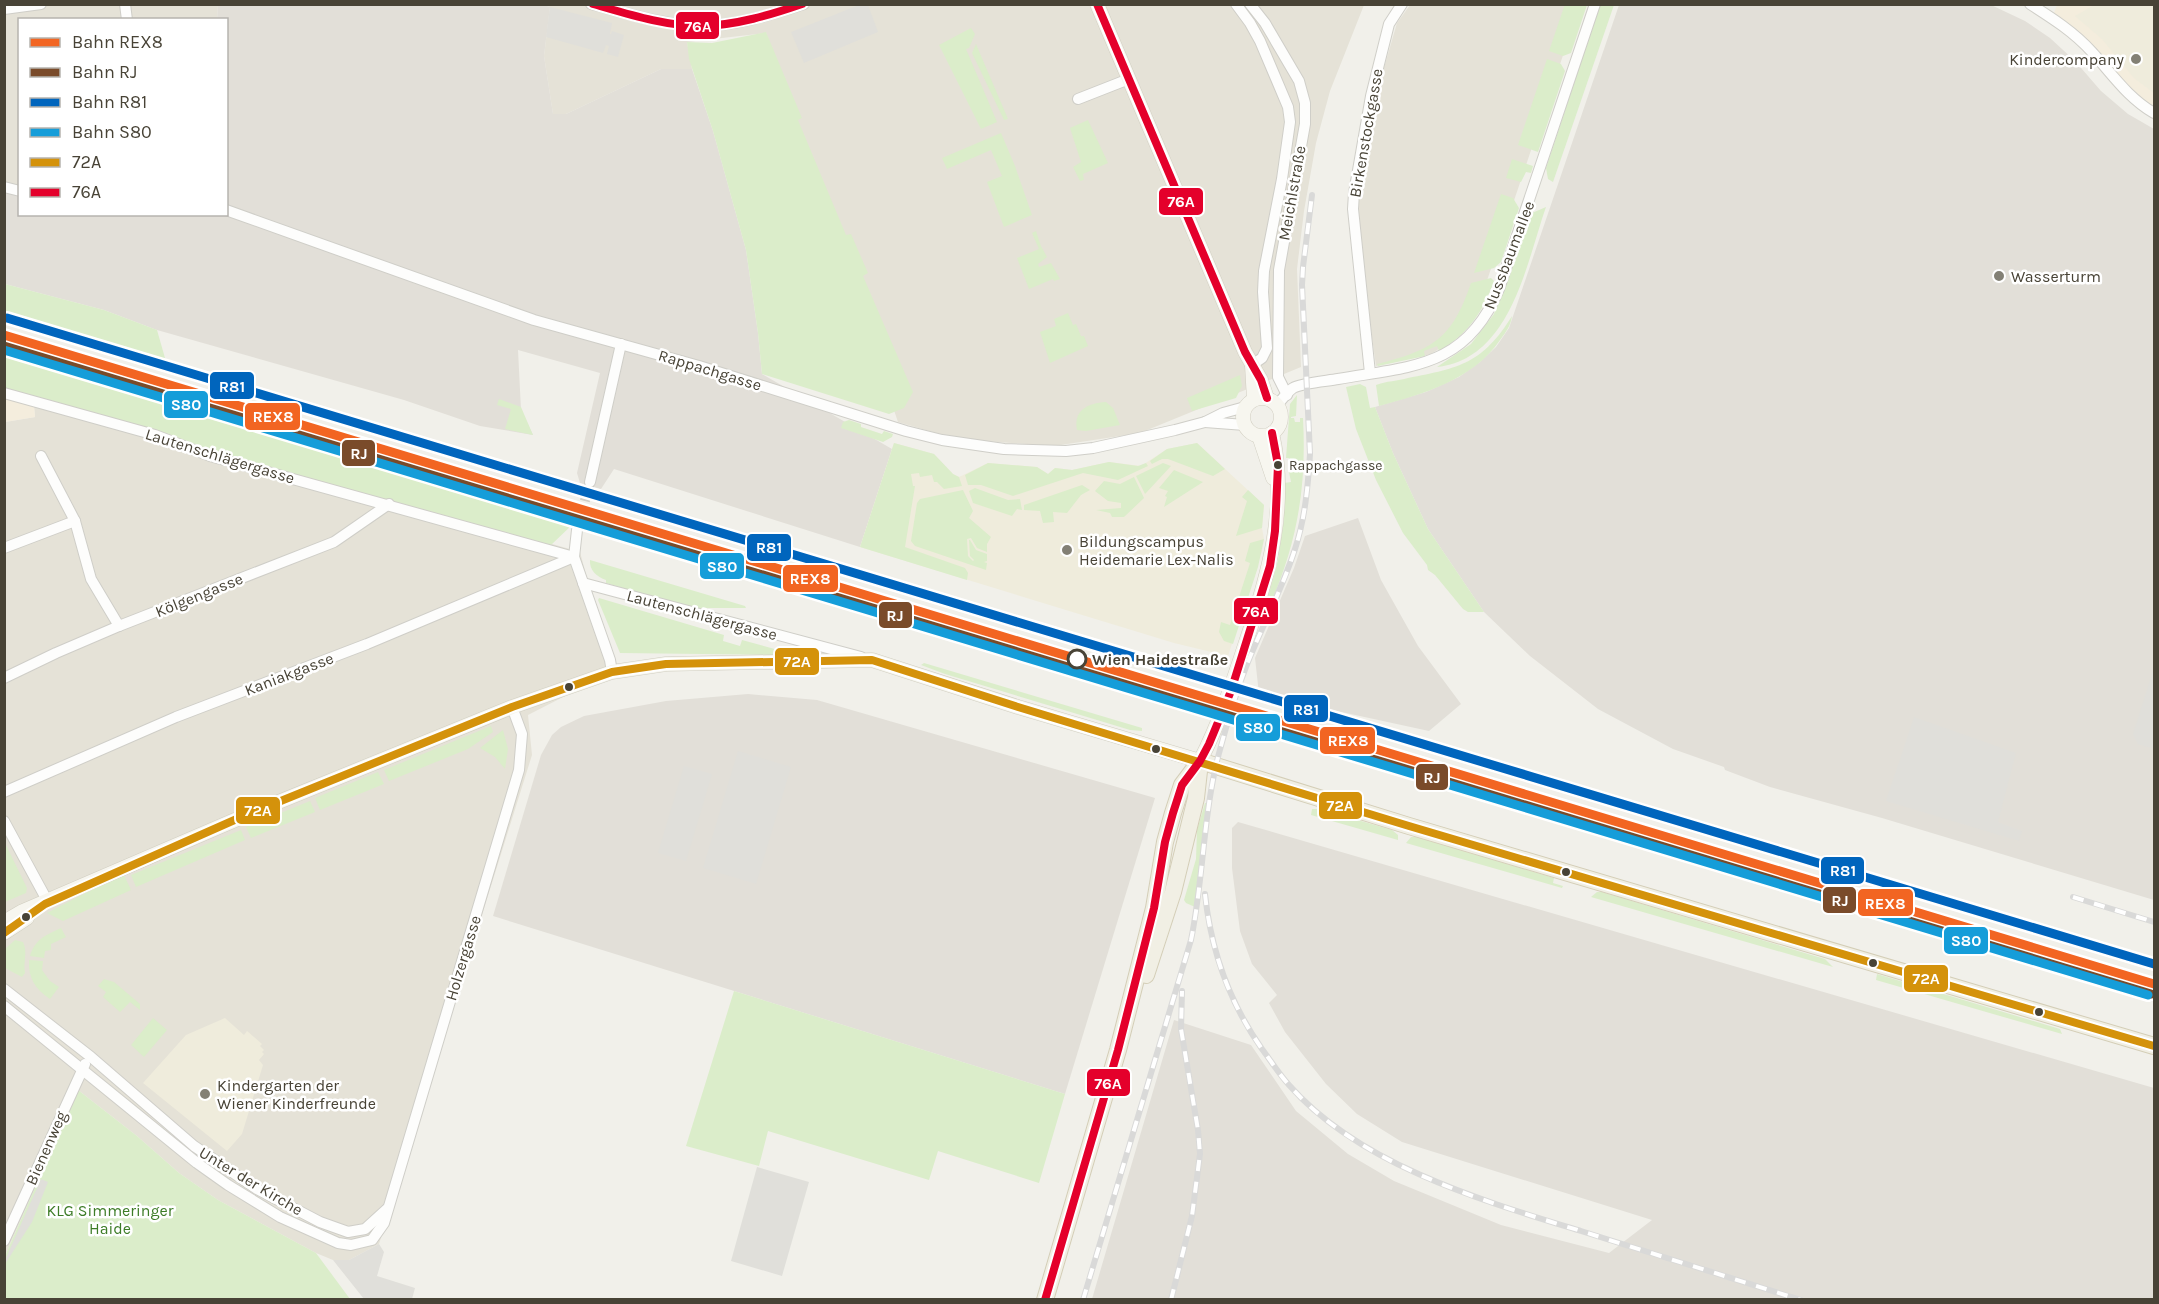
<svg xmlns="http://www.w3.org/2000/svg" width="2159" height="1304" font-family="Karla,sans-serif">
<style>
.residential{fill:#e5e2d7}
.commercial{fill:#f4eddd}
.industrial{fill:#e2dfd8}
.education{fill:#efecdc}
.green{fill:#dbedca}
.parking{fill:#e0dfda}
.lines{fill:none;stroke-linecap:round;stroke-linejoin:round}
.street-tunnel{stroke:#cfcdc6;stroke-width:10;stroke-dasharray:10 5;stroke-linecap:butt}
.street-casing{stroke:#cfcec8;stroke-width:12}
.secondary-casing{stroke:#d1cec1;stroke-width:15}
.primary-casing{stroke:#d4ceb7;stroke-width:18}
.street{stroke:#fdfdfc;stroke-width:10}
.secondary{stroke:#f7f6ef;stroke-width:14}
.primary{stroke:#f1efe4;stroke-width:16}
.rail-casing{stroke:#d9d9d8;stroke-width:6}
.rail{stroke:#fff;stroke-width:4;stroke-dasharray:11;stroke-linecap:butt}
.bus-1-casing{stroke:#fff;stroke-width:12}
.bus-2-casing{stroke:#fff;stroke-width:12}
.bus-1{stroke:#d4920b;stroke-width:8}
.bus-2{stroke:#e4002b;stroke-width:8}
.rail-1-casing{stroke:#fff;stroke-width:14}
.rail-2-casing{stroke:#fff;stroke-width:14}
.rail-3-casing{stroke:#fff;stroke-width:14}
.rail-4-casing{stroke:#fff;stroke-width:14}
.rail-1{stroke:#f26522;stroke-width:9}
.rail-2{stroke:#7a4b2a;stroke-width:9}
.rail-3{stroke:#0065bd;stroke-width:9}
.rail-4{stroke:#159dd9;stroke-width:9}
.poi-dot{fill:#838075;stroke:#fff;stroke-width:2}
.bus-dot{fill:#484336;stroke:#fff;stroke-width:2}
.stop-dot{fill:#fff;stroke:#484336;stroke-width:3}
.labels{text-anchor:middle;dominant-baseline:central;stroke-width:5;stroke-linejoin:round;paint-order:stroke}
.bus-label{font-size:14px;fill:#484336;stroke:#fff;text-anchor:start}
.poi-label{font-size:16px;fill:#484336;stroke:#fff;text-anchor:start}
.street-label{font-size:16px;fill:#484336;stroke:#fff}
.stop-label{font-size:16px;font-weight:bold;fill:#484336;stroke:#fff;text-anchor:start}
.park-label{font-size:16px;fill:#3d7c27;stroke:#fff}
.line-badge{stroke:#fff;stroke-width:2}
.badge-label{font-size:16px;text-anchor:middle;font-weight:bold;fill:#fff}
</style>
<rect width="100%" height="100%" fill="#f1f0ea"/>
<g class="residential">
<polygon points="5,5 218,5 217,19 20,20 19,191 5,187"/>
<polygon points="544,5 1364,5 1330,91 1316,143 1304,211 1297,269 1301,367 1140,433 1054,446 957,439 898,422 766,33 687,42 692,69 661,69 566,114 553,114 544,56 550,7"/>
<polygon points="1410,5 1580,5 1474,319 1457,337 1431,354 1376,366 1356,221 1356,198 1381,78 1397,23"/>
<polygon points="34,406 167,433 580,552 612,672 528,715 532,755 379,1244 349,1260 333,1260 316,1253 218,1200 179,1173 137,1136 78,1090 5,1256 5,422 35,417"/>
</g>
<g class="commercial">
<polygon points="2057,5 2154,5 2154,113 2052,18"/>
<polygon points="4,397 34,406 35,417 5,422"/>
</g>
<g class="industrial">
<polygon points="1989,4 2025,21 2050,38 2075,61 2101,91 2128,114 2154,129 2154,900 1882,818 1770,787 1725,770 1724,767 1673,749 1598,709 1530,656 1484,612 1428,529 1393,453 1375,407 1426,392 1459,377 1480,362 1496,347 1509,328 1619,5"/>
<polygon points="218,5 544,5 550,7 544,56 553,114 566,114 661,69 692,69 713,131 746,250 758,333 762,374 892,449 860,547 614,469 601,489 580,483 577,473 600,373 518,350 521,410 533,435 480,426 404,400 157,330 104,310 5,284 5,187 19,191 20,214 226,214 226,20 217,19"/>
<polygon points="1358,518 1381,580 1418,646 1461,704 1429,731 1259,694 1255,658 1294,568 1305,536"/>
<polygon points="748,694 817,700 1155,798 1065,1094 493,916 541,755 552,735 561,727 584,716 666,701"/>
<polygon points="1238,822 2154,1088 2154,1299 1092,1299 1174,1020 1251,1045 1296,1111 1348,1154 1394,1181 1501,1225 1609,1253 1652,1220 1402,1142 1357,1114 1326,1084 1285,1032 1269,1003 1277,995 1252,964 1240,931 1232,868 1232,828"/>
</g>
<g class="education">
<polygon points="2094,5 2154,5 2154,93 2134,78 2102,39 2075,16"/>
<polygon points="894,443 934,454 953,474 959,477 988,463 1037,467 1048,474 1055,468 1072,470 1109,462 1141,466 1167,449 1197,443 1264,505 1262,528 1264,539 1262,551 1228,656 1174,643 860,547"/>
<polygon points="225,1018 244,1035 247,1031 262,1044 260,1046 264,1050 262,1052 264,1054 259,1060 263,1065 242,1134 227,1151 143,1083 186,1035"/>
</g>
<g class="green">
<polygon points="1565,4 1587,5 1571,53 1563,56 1549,51"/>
<polygon points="1600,5 1614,5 1553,182 1548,179 1546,168"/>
<polygon points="971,28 975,34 969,48 966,49 997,122 981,129 939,45"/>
<polygon points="766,32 802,118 798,120 846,235 851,234 868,273 863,276 913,392 904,408 889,414 762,374 758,333 746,250 713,131 689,59 687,42 712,43"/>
<polygon points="976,44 1008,119 1004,120 972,53"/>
<polygon points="1547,59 1561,64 1565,71 1538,152 1518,145"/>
<polygon points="1088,120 1108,163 1083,174 1084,180 1080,181 1073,167 1081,162 1070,128"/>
<polygon points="1001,133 1015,166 1032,215 1004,227 987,182 1002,176 991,150 947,169 942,158"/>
<polygon points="1512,159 1533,166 1531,173 1526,172 1521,182 1506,178"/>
<polygon points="1501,194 1513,198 1519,208 1501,262 1494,268 1474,273"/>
<path d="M1546 207C1526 264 1511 359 1437 367L1471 344 1494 314 1528 221 1532 213Z"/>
<polygon points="1036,231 1041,246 1047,257 1038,264 1039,267 1051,263 1060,279 1054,281 1053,279 1029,289 1017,258 1039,249 1032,233"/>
<path d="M1491 278 1494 281C1483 312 1468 334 1439 351L1437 346 1424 351 1425 356 1378 366 1377 364C1433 350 1452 339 1471 283Z"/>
<polygon points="5,284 104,310 157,330 169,372 5,322"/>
<polygon points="1068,313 1073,325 1076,324 1081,336 1084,336 1088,346 1050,363 1040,332 1056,326 1054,319"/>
<path d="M1512 316C1511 325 1506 332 1500 340 1473 380 1423 394 1379 406L1376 385C1386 381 1398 381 1408 378 1460 368 1483 363 1512 316Z"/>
<polygon points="4,351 573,524 551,545 213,451 169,434 5,389"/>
<polygon points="1240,375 1242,386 1236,398 1192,411 1187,398"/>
<polygon points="1360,384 1366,387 1370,408 1375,407 1393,453 1428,529 1484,612 1468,612 1463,609 1435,575 1428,570 1427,565 1403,533 1376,480 1356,429 1346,387"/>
<path d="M1297 395 1296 416 1291 417V418H1294L1295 422H1300V418H1303C1307 492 1296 547 1266 615L1263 616 1278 560 1284 519V483L1291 482 1289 472 1292 471 1289 458H1286L1290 404Z"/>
<polygon points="499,399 521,407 533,435 505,429 511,409 497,405"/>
<path d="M1106 402 1113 408 1120 425 1086 431 1077 430C1073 411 1087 403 1106 402Z"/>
<polygon points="849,420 861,424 861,427 882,434 884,431 893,434 892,437 883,442 841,428 843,422"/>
<polygon points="894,443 934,454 953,474 959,477 962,486 944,489 937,482 934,482 932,475 920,477 919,473 911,474 913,486 915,486 905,547 965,568 968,573 967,580 860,547"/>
<polygon points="1197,443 1225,469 1213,476 1168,459 1162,459 1152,464 1150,461 1167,449"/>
<polygon points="1109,462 1138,466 1146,463 1148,466 1118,480 1083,473 1013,496 981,485 968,485 965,475 988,463 1037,467 1048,474 1055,468 1072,470"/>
<polygon points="1163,463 1171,466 1145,494 1136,476"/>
<polygon points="1174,470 1203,482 1164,507 1167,497 1165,496 1168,491 1159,488"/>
<polygon points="1134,477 1144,498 1124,517 1112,517 1110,513 1096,510 1121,508 1121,503 1108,501 1095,491 1104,481 1120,484"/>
<polygon points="1082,485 1090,490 1081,495 1067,513 1053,512 1054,522 1043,523 1040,511 1024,510 1024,505"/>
<polygon points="975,488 1008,500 1020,499 1022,510 1017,509 1012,516 973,503 969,491"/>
<polygon points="963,490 973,511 969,518 991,537 987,544 987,552 977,548 971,538 967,539 968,556 973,561 974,560 970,556 969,540 970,540 976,550 987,554 987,561 984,562 987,563 986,570 915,546 911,541 917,503 920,499"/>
<polygon points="1248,490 1264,505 1262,528 1236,536 1247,501 1242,497"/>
<polygon points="1264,539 1258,567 1233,644 1224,641 1219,632 1221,622 1230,625 1250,563 1245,561 1250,543"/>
<path d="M590 560 745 606 746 608H690L606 583V580C597 577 589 570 590 560Z"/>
<polygon points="599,598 724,635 723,641 740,646 742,640 789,653 789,655 620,653 598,600"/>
<polygon points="924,663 1142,728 1142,731 1130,730 945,674 921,665"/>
<polygon points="491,726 493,732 468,749 389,781 384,770"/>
<polygon points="503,730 508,749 505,769 495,757 480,748"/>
<polygon points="378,772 384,784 320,810 315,798"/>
<polygon points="310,801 315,812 251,838 246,827"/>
<polygon points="1205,803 1208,803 1195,907 1186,903 1184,900 1196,859 1197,830"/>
<polygon points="1312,809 1320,809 1392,830 1398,835 1398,840 1311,815"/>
<polygon points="241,830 245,840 136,887 131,875"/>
<polygon points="1411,837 1416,837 1554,878 1553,883 1563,886 1562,888 1406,843"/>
<polygon points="5,843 27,888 26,893 5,902"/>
<polygon points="122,874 124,875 131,890 63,921 47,913"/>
<polygon points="1597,892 1602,892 1825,959 1833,967 1591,897"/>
<path d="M61 928 66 937 51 944V950L45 951 44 958 30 956C35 939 46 935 61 928Z"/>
<path d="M15 940 23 942C28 952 23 962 25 973L22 977 5 968V949Z"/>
<path d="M29 960 43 961 42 970 50 981 59 987 50 999C35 989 28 978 29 960Z"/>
<polygon points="1877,974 2060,1029 2062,1034 1876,980"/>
<polygon points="104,979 114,982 140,1004 140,1010 130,1002 120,1012 103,997 106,992 98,986"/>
<polygon points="734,991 1065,1094 1039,1183 938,1151 929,1180 768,1131 759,1166 686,1146"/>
<polygon points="153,1018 167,1030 144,1057 131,1045"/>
<polygon points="78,1090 137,1136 179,1173 218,1200 316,1253 350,1299 5,1300 5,1256"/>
</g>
<g class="parking">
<polygon points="868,5 878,32 804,63 791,32 859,5"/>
<polygon points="550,7 612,23 610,34 611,34 612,31 624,35 618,57 607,54 609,46 606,45 603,53 546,37"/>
<polygon points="2154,668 2154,749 2138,744 2133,734"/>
<polygon points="1914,717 2016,753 1998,822 2022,831 2019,841 1886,801"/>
<polygon points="738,751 791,767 756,884 703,868"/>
<polygon points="684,766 712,774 686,861 658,853"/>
<polygon points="757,1167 809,1182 782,1276 731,1261"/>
<polygon points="41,1179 48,1182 32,1222 5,1264 5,1260"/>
<polygon points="379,1244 384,1252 377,1276 415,1288 412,1299 364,1299 333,1260 349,1260"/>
</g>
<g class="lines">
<polyline class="street-tunnel" points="577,530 590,482"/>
<g class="street-casing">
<g id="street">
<polyline points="125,4 127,20"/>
<path d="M591 4C626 13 663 25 700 26 735 26 770 15 804 4"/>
<polyline points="1236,4 1250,23 1260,41 1288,107 1290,122 1282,179 1264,271 1263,292 1267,348 1262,358 1252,365"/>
<polyline points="1250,4 1265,23 1299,81 1305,103 1305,124 1279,270 1278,377 1287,395"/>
<path d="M2030 4C2052 18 2074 32 2092 52 2112 74 2128 98 2154 113"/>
<polyline points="4,9 41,4"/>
<polyline points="1078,99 1129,79"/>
<polyline points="4,187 20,191"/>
<polyline points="226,210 534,320 699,366 906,431 942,440 1004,449 1066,451 1093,448 1175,430 1205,422 1223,413 1245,407"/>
<polyline points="1370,373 1353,209 1354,193 1371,96 1389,24 1402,4"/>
<polyline points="4,393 155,435 210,456 574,557"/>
<path d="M1277 405C1282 400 1287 392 1293 388 1301 383 1327 381 1338 379 1412 366 1466 368 1499 289L1595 4"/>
<polyline points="1205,422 1245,425"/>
<polyline points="41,456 75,521 91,579 119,626"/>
<polyline points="590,482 621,344"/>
<polyline points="577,530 574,557 610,660 612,672"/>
<polyline points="4,548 75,521"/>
<polyline points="583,583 861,657"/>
<polyline points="4,678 56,653 119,626 334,542 389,504"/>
<polyline points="4,792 176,717 367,644 574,557"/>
<polyline points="4,821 48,902"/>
<polyline points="4,989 91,1057 194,1146 257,1189 320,1222 348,1232 365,1229 387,1209"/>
<polyline points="4,1006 197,1163 228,1185 280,1217 338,1243 351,1245 372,1240 384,1223 519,770 522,734 512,707"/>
<polyline points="4,1241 85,1064"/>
</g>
</g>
<g class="secondary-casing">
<g id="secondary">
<polyline points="1097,4 1245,352 1261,380 1267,398"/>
<polyline points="1252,365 1254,399"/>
<circle cx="1262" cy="417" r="19"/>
<polyline points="1259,436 1273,478"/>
<path d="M4 922 21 912 249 814 512 707 612 672 666 664 872 660 1018 707 1200 761C1219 724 1232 685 1245 645 1268 577 1289 506 1272 433"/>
<polyline points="4,933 27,918"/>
</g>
</g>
<g class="primary-casing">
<g id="primary">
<polyline points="1200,761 1409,826 2154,1046"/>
<polyline points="1146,975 1173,892 1196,798 1200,762"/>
<polyline points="1045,1300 1118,1050 1154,908 1165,842 1173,813 1182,785 1200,761"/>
</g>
</g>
<use href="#street" class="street"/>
<use href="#secondary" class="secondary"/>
<use href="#primary" class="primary"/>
<g class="rail-casing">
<g id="rail">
<polyline points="4,343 562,511"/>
<path d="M1205 894C1211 951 1229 1002 1262 1049 1271 1061 1279 1074 1289 1085 1359 1165 1483 1201 1581 1231 1654 1254 1728 1277 1801 1300"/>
<polyline points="2073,897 2154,922"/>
<path d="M1083 1300 1191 940C1204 877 1203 808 1221 746 1228 720 1236 693 1246 667 1261 628 1282 590 1295 549 1305 519 1308 486 1310 454L1302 285 1303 267 1312 195"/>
<polyline points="1171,1300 1192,1216 1200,1154 1198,1130 1181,1029 1182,991"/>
</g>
</g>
<use href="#rail" class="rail"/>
<g class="bus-1-casing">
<polyline id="bus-1" points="4,933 45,904 239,818 512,707 612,672 666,664 872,660 1018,707 1409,826 2154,1046"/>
</g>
<g class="bus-2-casing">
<g id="bus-2">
<path d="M593 4C628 14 665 26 702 26 737 25 770 15 802 4"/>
<polyline points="1097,4 1245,352 1261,380 1267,398"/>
<polyline points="1045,1300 1118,1050 1154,908 1165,842 1173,813 1182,785 1200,761 1209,744 1231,691 1270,566 1275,531 1278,465 1272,433"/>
</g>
</g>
<use href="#bus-1" class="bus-1"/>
<use href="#bus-2" class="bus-2"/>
<g class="rail-1-casing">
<polyline id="rail-1" points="4,335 2154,984"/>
</g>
<g class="rail-2-casing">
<polyline id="rail-2" points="4,346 2151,994"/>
</g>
<g class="rail-3-casing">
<polyline id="rail-3" points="7,318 2154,964"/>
</g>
<g class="rail-4-casing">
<polyline id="rail-4" points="4,350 2148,995"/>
</g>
<use href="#rail-1" class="rail-1"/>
<use href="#rail-2" class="rail-2"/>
<use href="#rail-3" class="rail-3"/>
<use href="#rail-4" class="rail-4"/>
</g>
<g class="poi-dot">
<circle cx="2136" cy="59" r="6"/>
<circle cx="1999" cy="276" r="6"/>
<circle cx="1067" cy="550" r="6"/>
<circle cx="205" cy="1094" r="6"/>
</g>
<g class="bus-dot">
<circle cx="1278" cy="465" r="5"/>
<circle cx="569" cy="687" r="5"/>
<circle cx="1156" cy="749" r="5"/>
<circle cx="1566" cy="872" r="5"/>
<circle cx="26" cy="917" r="5"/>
<circle cx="1873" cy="963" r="5"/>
<circle cx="2039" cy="1012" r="5"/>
</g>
<circle class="stop-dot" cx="1077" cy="659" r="9"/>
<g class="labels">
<g class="bus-label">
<text x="1289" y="465">Rappachgasse</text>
</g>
<g class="poi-label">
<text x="2124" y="59" text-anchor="end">Kindercompany</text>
<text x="2011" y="276">Wasserturm</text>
<text x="1079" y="541">Bildungscampus<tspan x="1079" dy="18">Heidemarie Lex-Nalis</tspan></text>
<text x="217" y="1085">Kindergarten der<tspan x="217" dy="18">Wiener Kinderfreunde</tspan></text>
</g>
<g class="street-label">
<text transform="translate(1366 133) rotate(-80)">Birkenstockgasse</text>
<text transform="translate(1292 193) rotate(-80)">Meichlstraße</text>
<text transform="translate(1509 255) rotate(-69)">Nussbaumallee</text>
<text transform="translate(710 370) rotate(17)">Rappachgasse</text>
<text transform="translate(220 456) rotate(17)">Lautenschlägergasse</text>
<text transform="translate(199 595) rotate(-22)">Kölgengasse</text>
<text transform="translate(702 615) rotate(15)">Lautenschlägergasse</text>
<text transform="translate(289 674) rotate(-21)">Kaniakgasse</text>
<text transform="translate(463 958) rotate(-73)">Holzergasse</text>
<text transform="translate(46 1148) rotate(-66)">Bienenweg</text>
<text transform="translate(251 1181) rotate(31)">Unter der Kirche</text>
</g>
<g class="stop-label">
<text x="1092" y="659">Wien Haidestraße</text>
</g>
<g class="park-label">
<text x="110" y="1210">KLG Simmeringer<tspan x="110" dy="18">Haide</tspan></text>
</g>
</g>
<g class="line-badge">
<rect x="675" y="11" width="45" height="29" rx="6" fill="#e4002b"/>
<rect x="1158" y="187" width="46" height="29" rx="6" fill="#e4002b"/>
<rect x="209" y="371" width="46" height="29" rx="6" fill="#0065bd"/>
<rect x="163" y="390" width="46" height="29" rx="6" fill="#159dd9"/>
<rect x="244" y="402" width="57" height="29" rx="6" fill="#f26522"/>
<rect x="341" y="439" width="35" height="28" rx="6" fill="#7a4b2a"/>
<rect x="746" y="533" width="46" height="29" rx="6" fill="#0065bd"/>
<rect x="699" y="552" width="46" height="28" rx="6" fill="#159dd9"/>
<rect x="782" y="564" width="57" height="29" rx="6" fill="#f26522"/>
<rect x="1233" y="597" width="46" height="28" rx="6" fill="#e4002b"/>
<rect x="878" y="601" width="35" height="28" rx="6" fill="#7a4b2a"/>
<rect x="774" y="647" width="46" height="29" rx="6" fill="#d4920b"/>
<rect x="1283" y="694" width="46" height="29" rx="6" fill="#0065bd"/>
<rect x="1235" y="713" width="46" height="29" rx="6" fill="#159dd9"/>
<rect x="1319" y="726" width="57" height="29" rx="6" fill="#f26522"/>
<rect x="1415" y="763" width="34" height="28" rx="6" fill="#7a4b2a"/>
<rect x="1318" y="791" width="45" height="29" rx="6" fill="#d4920b"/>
<rect x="235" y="796" width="46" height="29" rx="6" fill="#d4920b"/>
<rect x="1820" y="856" width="45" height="29" rx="6" fill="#0065bd"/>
<rect x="1822" y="886" width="35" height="28" rx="6" fill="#7a4b2a"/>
<rect x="1857" y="888" width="57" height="29" rx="6" fill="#f26522"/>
<rect x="1943" y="926" width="46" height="29" rx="6" fill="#159dd9"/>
<rect x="1903" y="964" width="46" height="29" rx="6" fill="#d4920b"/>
<rect x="1086" y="1068" width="45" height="29" rx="6" fill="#e4002b"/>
</g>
<g class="badge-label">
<text x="698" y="32">76A</text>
<text x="1181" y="207">76A</text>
<text x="232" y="392">R81</text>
<text x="186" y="410">S80</text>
<text x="273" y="422">REX8</text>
<text x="359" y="459">RJ</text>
<text x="769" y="553">R81</text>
<text x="722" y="572">S80</text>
<text x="810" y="584">REX8</text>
<text x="1256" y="617">76A</text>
<text x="895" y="621">RJ</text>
<text x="797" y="667">72A</text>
<text x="1306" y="715">R81</text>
<text x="1258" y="733">S80</text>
<text x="1348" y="746">REX8</text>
<text x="1432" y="783">RJ</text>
<text x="1340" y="811">72A</text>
<text x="258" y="816">72A</text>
<text x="1843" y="876">R81</text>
<text x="1840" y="906">RJ</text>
<text x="1885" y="909">REX8</text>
<text x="1966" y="946">S80</text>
<text x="1926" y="984">72A</text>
<text x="1108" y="1089">76A</text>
</g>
<rect width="2159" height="1304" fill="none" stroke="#484336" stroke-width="12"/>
<rect x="18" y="18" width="210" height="198" fill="#ffffff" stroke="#b6b4af" stroke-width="1.5"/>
<rect x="30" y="38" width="30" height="9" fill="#f26522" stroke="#b6b4af" stroke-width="1.5"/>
<text x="72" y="48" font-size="18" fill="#484336">Bahn REX8</text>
<rect x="30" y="68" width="30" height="9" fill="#7a4b2a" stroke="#b6b4af" stroke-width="1.5"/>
<text x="72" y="78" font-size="18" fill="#484336">Bahn RJ</text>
<rect x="30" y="98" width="30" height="9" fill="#0065bd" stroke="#b6b4af" stroke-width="1.5"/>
<text x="72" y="108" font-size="18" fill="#484336">Bahn R81</text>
<rect x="30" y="128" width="30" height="9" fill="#159dd9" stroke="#b6b4af" stroke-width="1.5"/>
<text x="72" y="138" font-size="18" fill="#484336">Bahn S80</text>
<rect x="30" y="158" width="30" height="9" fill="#d4920b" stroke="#b6b4af" stroke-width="1.5"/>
<text x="72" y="168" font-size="18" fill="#484336">72A</text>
<rect x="30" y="188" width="30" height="9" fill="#e4002b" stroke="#b6b4af" stroke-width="1.5"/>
<text x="72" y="198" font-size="18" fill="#484336">76A</text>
</svg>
